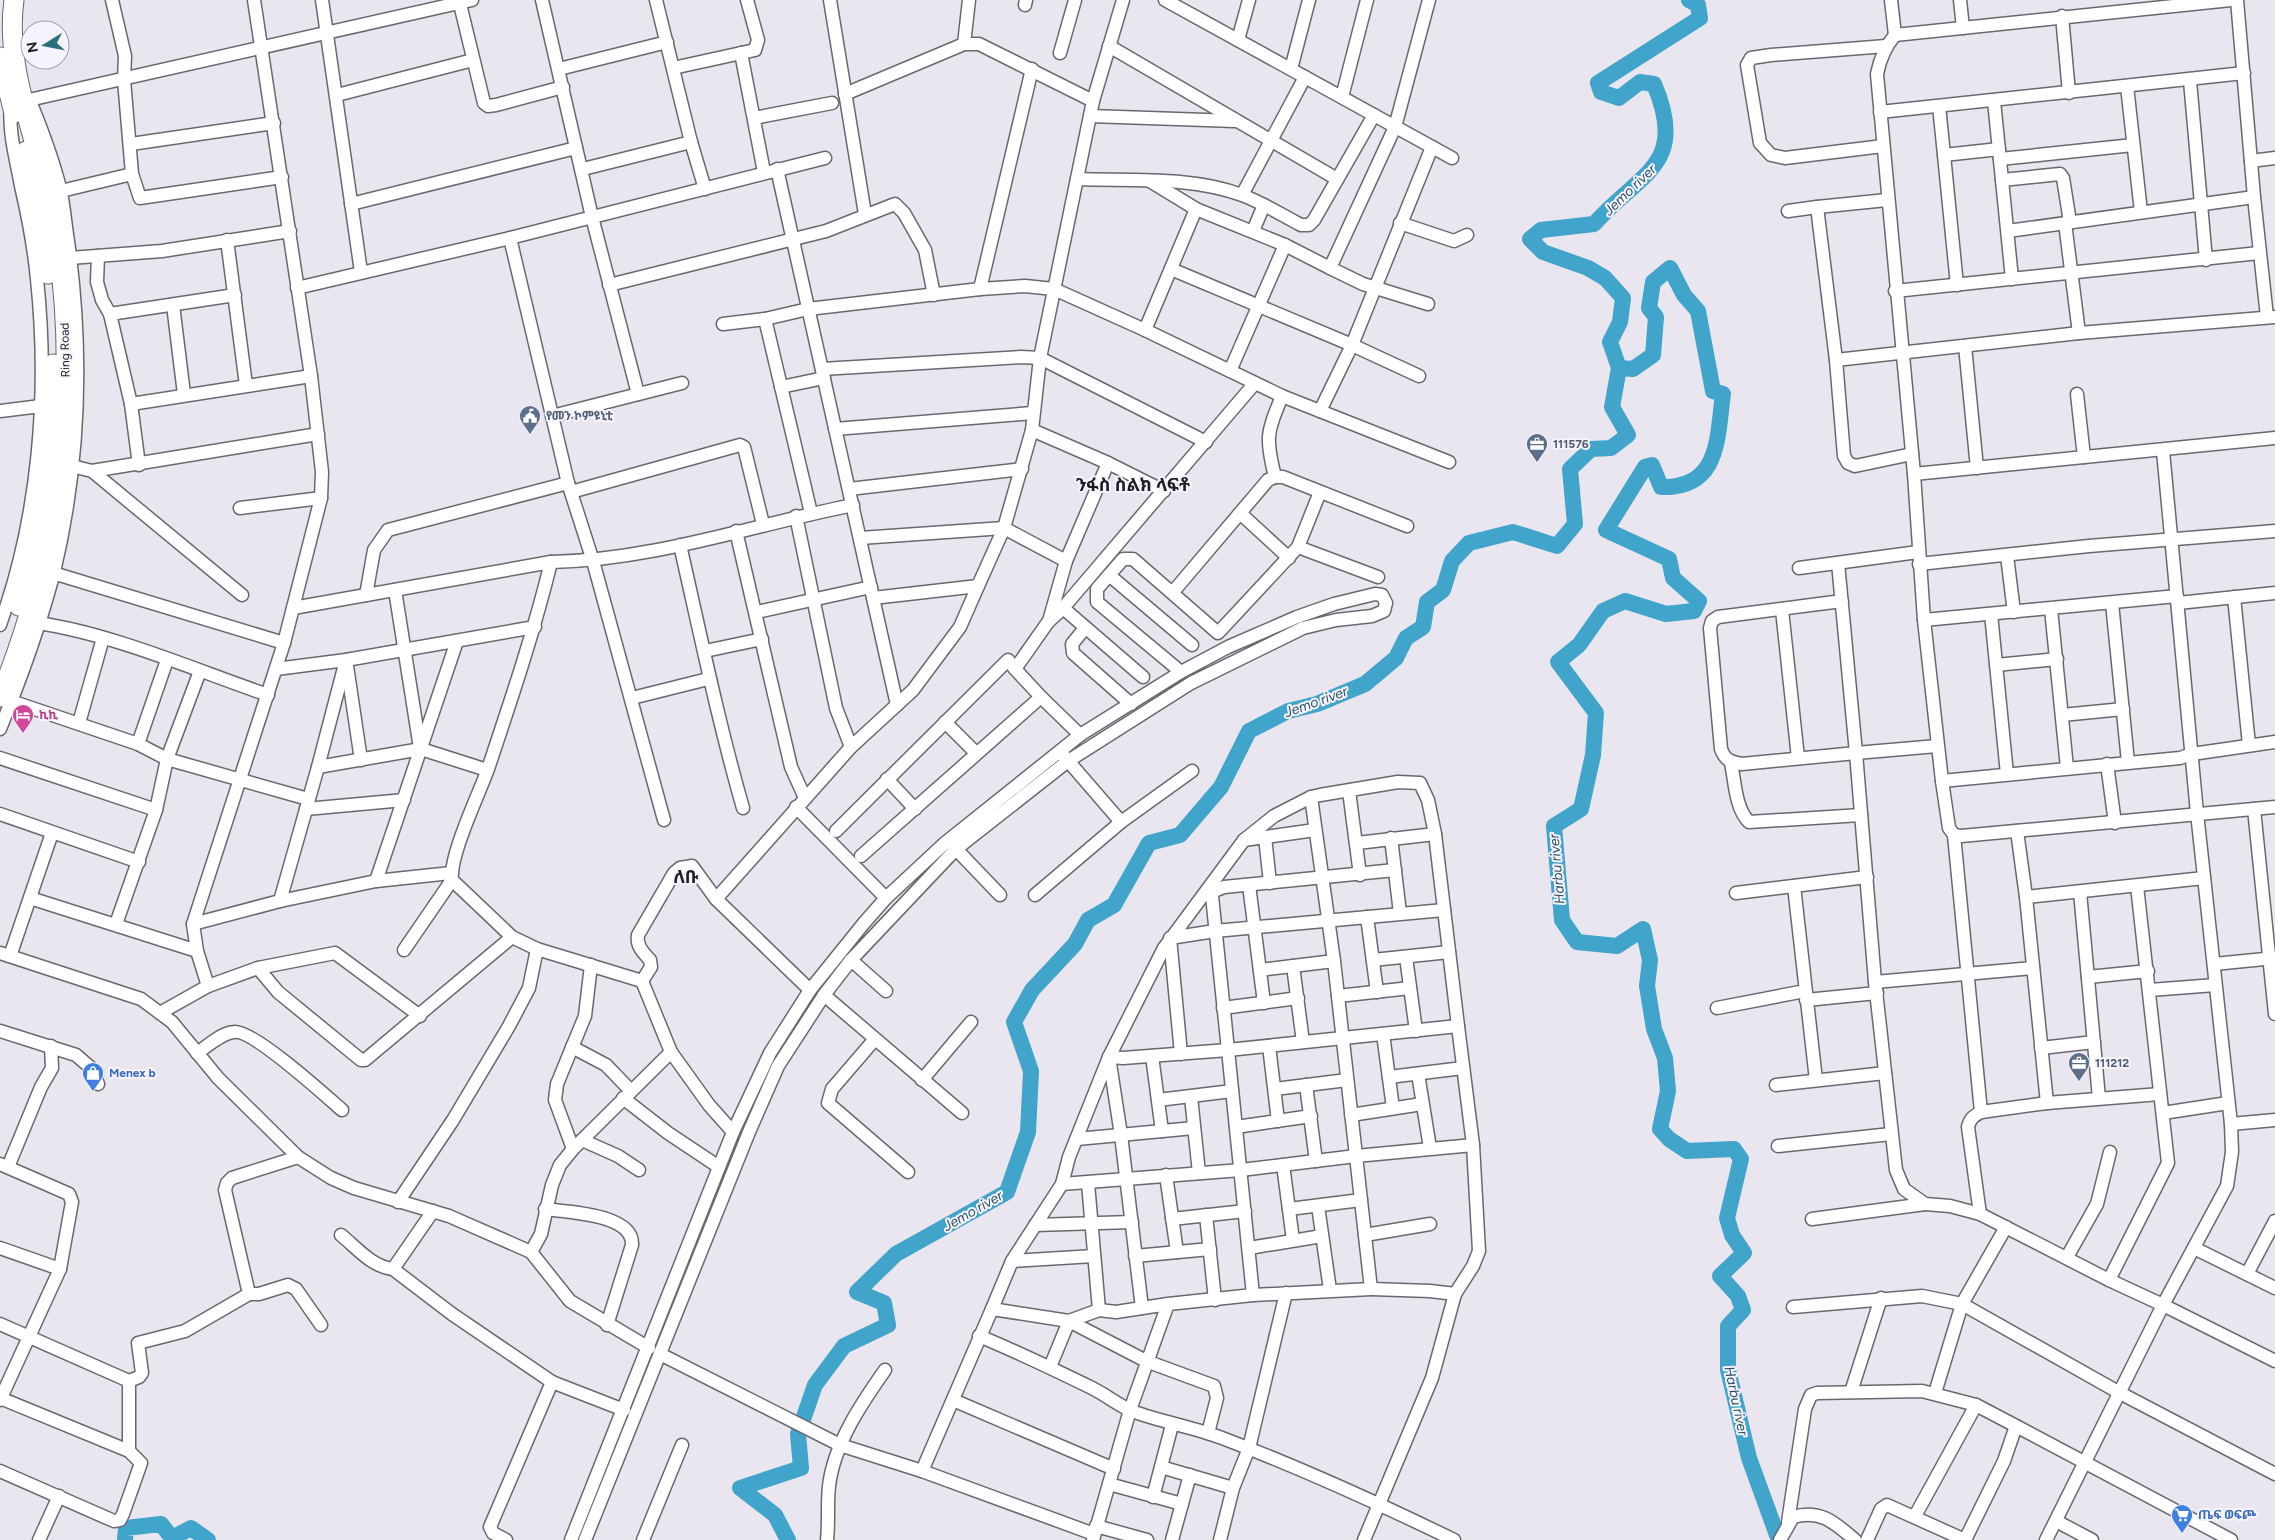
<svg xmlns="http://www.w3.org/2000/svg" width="2275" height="1540" font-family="Figtree,'Noto Sans Ethiopic',sans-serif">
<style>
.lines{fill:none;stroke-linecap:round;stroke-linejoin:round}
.river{stroke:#41a4ca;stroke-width:16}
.minor-casing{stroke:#6a676f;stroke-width:15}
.highway-casing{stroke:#6a676f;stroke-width:21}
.minor{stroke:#fff;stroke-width:12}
.highway{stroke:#fff;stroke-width:19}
.labels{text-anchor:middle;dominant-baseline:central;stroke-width:4;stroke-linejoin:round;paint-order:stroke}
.street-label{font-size:12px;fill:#201e22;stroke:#f7f3fd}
.service-label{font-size:12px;font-weight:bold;fill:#4e5e75;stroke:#f7f3fd;text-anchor:start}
.hotel-label{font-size:12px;font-weight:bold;fill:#b23c85;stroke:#f7f3fd;text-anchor:start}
.shop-label{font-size:12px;font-weight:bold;fill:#366cbe;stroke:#f7f3fd;text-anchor:start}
.water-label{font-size:14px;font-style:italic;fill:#285263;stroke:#f7f3fd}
.district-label{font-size:18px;font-weight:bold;fill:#201e22;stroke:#f7f3fd}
</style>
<rect width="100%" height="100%" fill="#eae6f0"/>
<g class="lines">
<g class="river">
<path d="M1619 368 1633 369 1653 355 1656 317 1649 308 1653 282 1670 268 1684 295 1698 311 1713 391 1723 394C1717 438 1720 489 1661 487L1652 465 1645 467 1606 530 1669 559 1673 578 1699 601 1694 611 1666 614 1625 601 1603 611 1579 645 1558 662 1596 713 1593 755 1581 809 1554 826 1562 920 1577 942 1617 946 1643 929 1650 960 1647 986 1654 1029 1665 1058 1668 1091 1660 1129 1669 1139 1687 1151 1734 1149 1741 1159 1727 1218 1732 1235 1744 1253 1720 1276 1738 1296 1743 1310 1728 1326V1370L1749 1458 1777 1535 1781 1540"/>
<polyline points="125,1540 126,1528 161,1524 172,1538 191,1528 208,1540"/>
<path d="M788 1540 775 1515 740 1488 801 1468 798 1434 815 1385 844 1346 888 1325 884 1303 857 1292 896 1254 1007 1192 1028 1132 1031 1071 1014 1022 1032 990 1075 944 1088 920 1114 905 1149 843 1180 835 1221 787 1249 731 1288 711 1317 704 1365 684 1396 658 1406 638 1423 627 1427 602 1443 590 1452 561 1469 543 1513 532 1557 546 1575 524 1570 469 1591 449 1611 448 1628 435 1612 407 1619 368 1610 342 1620 322 1623 298 1605 278 1588 268 1543 252 1530 239 1541 230 1594 224C1639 173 1689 166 1654 84L1640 82 1619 98 1601 92 1598 83 1700 18 1698 5 1689 0"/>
</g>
<g class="minor-casing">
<g id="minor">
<polyline points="112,0 125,56 124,80 132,174 140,198 282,177"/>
<polyline points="322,0 361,272"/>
<polyline points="459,0 484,103 488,106 496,105 563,87"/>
<polyline points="542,0 592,217 638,394"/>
<polyline points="656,0 691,142 705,189"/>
<polyline points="830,0 865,214"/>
<polyline points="1165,0 1452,158"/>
<polyline points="1891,0 1895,35"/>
<polyline points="1960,0 1963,28"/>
<polyline points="2237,0 2254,197 2267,317"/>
<polyline points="1025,5 1026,0"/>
<polyline points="2062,16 2069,93"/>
<polyline points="1238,40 1249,0"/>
<polyline points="964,44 969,0"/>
<polyline points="1109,46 1337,179"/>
<polyline points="741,53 764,172"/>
<polyline points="1060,53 1075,0"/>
<polyline points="673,68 755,50 758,40 747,0"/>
<polyline points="559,69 667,42"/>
<polyline points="1291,69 1309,0"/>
<polyline points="2190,81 2206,260"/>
<polyline points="2127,86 2141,212"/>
<polyline points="845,94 964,44 979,44 1093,101"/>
<polyline points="337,95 473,60"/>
<polyline points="1342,97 1367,0"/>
<polyline points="29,100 472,0"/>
<polyline points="1994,101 2012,279"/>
<polyline points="1939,106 1944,155"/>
<polyline points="1880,112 2244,73"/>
<polyline points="1090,116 1235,121"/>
<polyline points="754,118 832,103"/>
<polyline points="131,144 274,123"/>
<polyline points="1883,146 1785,158 1771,155 1760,143 1747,65 1751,58 1771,55 1886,46"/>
<polyline points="2000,159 2133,145"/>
<polyline points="2251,161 2275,158"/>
<polyline points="583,169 691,142"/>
<polyline points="777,169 873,598 978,586"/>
<path d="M1077 179C1131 181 1191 176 1242 195 1263 203 1282 215 1301 225H1309L1314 220 1374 115"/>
<polyline points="2002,180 2060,174 2063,178 2070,222"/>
<polyline points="1150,181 1196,209 1285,245 1330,268 1395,127 1429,0"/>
<polyline points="61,191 132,174"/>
<polyline points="1242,195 1305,77"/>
<polyline points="1887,200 1817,207 1836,360 1844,456 1848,463 1855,466 1912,454"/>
<polyline points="351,204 576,148"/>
<polyline points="1788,211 1817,207"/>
<polyline points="1400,223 1454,241 1467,235"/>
<polyline points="2065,223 2079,333"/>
<polyline points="1253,231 1264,205"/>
<polyline points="2008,231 2254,197"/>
<polyline points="510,238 568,483 593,561 664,820"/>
<polyline points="227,240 246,385"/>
<polyline points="98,256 97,282 102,300 110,314 131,404 139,465"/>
<polyline points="70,258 162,251 290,231"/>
<polyline points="1330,268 1363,284 1428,304"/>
<polyline points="1171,269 1352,345 1419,376"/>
<polyline points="609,285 826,231 895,204 904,213 925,250 934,295"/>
<polyline points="1957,285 1944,155 1999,149"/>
<polyline points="297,288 510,238 825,158"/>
<polyline points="980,289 1032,69"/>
<polyline points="1895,291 2259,253"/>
<polyline points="173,305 184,394"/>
<polyline points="110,314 235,295"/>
<polyline points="765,319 811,513"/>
<polyline points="723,324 765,319 808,309 980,289 1025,286 1054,289 1145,330 1282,396 1449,462"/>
<polyline points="1145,330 1196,209"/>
<polyline points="1965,346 1977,468"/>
<polyline points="1836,360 2079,333 2275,317"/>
<polyline points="822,369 1021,357 1040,358 1206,442"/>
<polyline points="1230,371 1285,245"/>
<polyline points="781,387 824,378"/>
<polyline points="2077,394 2084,457"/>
<polyline points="131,404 311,376"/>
<polyline points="0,411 41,406"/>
<polyline points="1320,411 1352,345 1432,147"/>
<polyline points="552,416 682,383"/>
<polyline points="835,429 1033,413"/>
<polyline points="1032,430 1108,463 1164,491"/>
<polyline points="72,466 92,471 318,434"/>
<polyline points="92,471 242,595"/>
<polyline points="1914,474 2275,438"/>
<path d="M1275 477C1265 437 1267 433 1282 396"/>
<polyline points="849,489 1022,469"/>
<polyline points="571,492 740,445 744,447 763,524"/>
<polyline points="240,508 321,498"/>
<polyline points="1240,513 1289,558"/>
<polyline points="796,516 836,708 851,747"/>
<polyline points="736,531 791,767 805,798"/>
<polyline points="860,538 1004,528 1066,561 1108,463"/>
<path d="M680 545C700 633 718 721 743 808"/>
<polyline points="1298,547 1378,577"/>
<polyline points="2007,556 2014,612"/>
<path d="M551 562C534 632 511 700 488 769 479 794 449 856 452 880L512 937 537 949 642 981 671 1052 709 1105 733 1132"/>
<path d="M1838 563 1856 753 1742 764C1730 762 1725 760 1721 749L1710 628 1712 621 1718 617 1842 601"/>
<polyline points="1919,564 2089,546 2275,531"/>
<polyline points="1799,568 1918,552"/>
<polyline points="53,573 284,643"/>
<polyline points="1109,575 1192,645"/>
<polyline points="395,590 420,748"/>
<polyline points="1173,592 1268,480 1275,477 1283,477 1407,526"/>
<polyline points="366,595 374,550 388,530 568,483"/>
<polyline points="2234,597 2249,745"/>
<polyline points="873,598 897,705"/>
<polyline points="2112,603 2128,762"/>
<polyline points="2178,603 2275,593"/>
<path d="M293 608 551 562C654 560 753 525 853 505"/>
<polyline points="1063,608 1143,677"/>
<polyline points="2051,609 2067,768"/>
<polyline points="1782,610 1798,758"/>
<polyline points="757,612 871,587"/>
<polyline points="1991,614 2007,774"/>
<polyline points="1924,620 2177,596"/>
<polyline points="1049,621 1066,561"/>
<path d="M38 623C113 634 195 670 268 695"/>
<path d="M0 625C39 517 49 393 37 279 34 248 28 216 21 186 16 158 8 132 11 104"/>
<polyline points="1085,628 1072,644 1073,653 1131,704"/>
<polyline points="705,651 762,639"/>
<polyline points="1996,665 2057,659"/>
<polyline points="347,666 361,760"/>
<polyline points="276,669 346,660 535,627"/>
<polyline points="1181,672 1097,602 1097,589 1123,559 1133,559 1218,633 1298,547 1320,492"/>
<polyline points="1041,697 1080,735"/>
<polyline points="632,698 708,679"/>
<polyline points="11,701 138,744 167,759 308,799"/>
<polyline points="2062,715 2123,709"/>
<polyline points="945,722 976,753"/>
<polyline points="79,723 103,638"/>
<path d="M0 729C21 678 40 625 54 572 80 464 83 350 68 241 65 223 64 205 60 188 53 160 43 133 32 106"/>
<polyline points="138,744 167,660"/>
<polyline points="1937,746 1856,753 1875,982 1896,1170 1904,1189 1925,1204 1950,1206 1980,1214"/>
<polyline points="1063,755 1121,822"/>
<polyline points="0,758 156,810"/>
<path d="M1731 763C1735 781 1735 808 1749 822L1861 815"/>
<polyline points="2107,764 2115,823"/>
<polyline points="318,767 421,749 487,770"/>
<polyline points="887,779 915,809"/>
<polyline points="1942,781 2180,758 2192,754 2275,742"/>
<polyline points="1349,791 1360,875"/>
<polyline points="796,807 886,898"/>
<polyline points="306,809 404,800"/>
<polyline points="2254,809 2275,1014"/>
<polyline points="0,814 139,862"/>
<polyline points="836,831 1008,660 1015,669 1048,622 1063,608 1255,383"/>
<polyline points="2017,831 2026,897 2047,1103"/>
<polyline points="1954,835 1961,836 2275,807"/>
<polyline points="1265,837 1270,883"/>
<polyline points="1391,838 1400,913"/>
<polyline points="1244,840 1315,830"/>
<polyline points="1357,843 1435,834"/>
<polyline points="956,849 1000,895"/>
<polyline points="861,856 1041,697 1015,669"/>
<polyline points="376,881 457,641"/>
<polyline points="1249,885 1264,1003"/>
<polyline points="1794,886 1816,1080"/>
<polyline points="2080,892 2099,1098"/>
<polyline points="1736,893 1867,877"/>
<polyline points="1035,895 1121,822 1192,771"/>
<polyline points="2026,897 2204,878"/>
<polyline points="30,898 197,951"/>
<polyline points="280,901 318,767 346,660"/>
<polyline points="1367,917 1377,992"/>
<polyline points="116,924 156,810 167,759 200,671"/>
<polyline points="193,924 280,901 376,881 451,873"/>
<polyline points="404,950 452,880"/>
<polyline points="0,953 141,999 172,1022 218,1078 298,1157 331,1178 354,1188 449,1216 531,1252 570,1301 649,1348"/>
<polyline points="10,956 52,833"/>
<polyline points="1406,957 1416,1031"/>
<polyline points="851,960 886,991"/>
<polyline points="1373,960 1449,952"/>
<polyline points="2214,964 2275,958"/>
<polyline points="1293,966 1303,1042"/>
<polyline points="258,968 278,992 361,1060 365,1060 512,937"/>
<polyline points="1260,970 1334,961"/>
<polyline points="2088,977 2148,971"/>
<path d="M642 981 651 967 650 960C643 952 636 946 638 935L674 873 680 868 692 866 716 899"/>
<polyline points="1875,982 2033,968"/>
<polyline points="208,986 197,951 193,924 284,643 321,498 322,472 311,376 254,0"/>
<polyline points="810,990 716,899 851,747 913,690 960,627 978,586 1004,528 1032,430 1040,358 1093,101 1123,0"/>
<polyline points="2150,990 2215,985"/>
<polyline points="824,995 962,1113"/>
<polyline points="1338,996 1410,988"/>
<polyline points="1806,1000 1877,993"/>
<polyline points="1223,1008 1298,998"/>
<polyline points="1717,1008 1805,991"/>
<polyline points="160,1013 208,986 258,968 335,953 420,1016"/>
<polyline points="0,1031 76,1055 91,1068 98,1084"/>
<polyline points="1383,1034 1393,1108"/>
<polyline points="875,1039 832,1089 828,1103 908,1172"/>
<polyline points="1269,1046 1278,1121"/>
<polyline points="572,1047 606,1065 631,1091"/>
<polyline points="2041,1048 2094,1042"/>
<path d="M197 1053C208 1046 221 1033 234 1032 252 1029 326 1096 342 1110"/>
<polyline points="1181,1054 1170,938 1215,931 1444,910"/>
<polyline points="1152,1056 1162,1131"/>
<polyline points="1418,1074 1430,1148"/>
<polyline points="1389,1077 1463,1068"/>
<polyline points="922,1080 971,1022"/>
<polyline points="1306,1085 1316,1161"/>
<polyline points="1776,1085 1885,1073"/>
<polyline points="1275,1089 1347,1080"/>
<path d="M2160 1094 2047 1103 1981 1112C1974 1116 1970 1118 1968 1127L1980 1214 2109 1280 2163 1305 2227 1186 2232 1152 2231 1124 2197 813 2163 451"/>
<polyline points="1191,1097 1199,1173"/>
<polyline points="623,1098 668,1133 719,1167"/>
<polyline points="1158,1100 1232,1091"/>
<path d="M1981 1112 1954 835 1949 828 1942 781 1924 620 1914 474 1877 74C1880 58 1885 47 1895 35L2231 0"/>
<polyline points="2163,1113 2228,1103"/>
<polyline points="1351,1115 1422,1104"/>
<polyline points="2231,1124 2275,1120"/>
<polyline points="1236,1127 1311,1116"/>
<polyline points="1077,1139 1194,1128"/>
<polyline points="582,1140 618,1156 639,1170"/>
<polyline points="1778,1146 1891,1134"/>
<polyline points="573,1149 555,1100 557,1084 585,1016 591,965"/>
<polyline points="298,1157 232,1178 227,1183 225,1190 249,1294 259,1294 288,1285 296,1289 321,1325"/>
<polyline points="0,1164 69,1194 72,1202 60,1269 0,1400"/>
<polyline points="1283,1165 1293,1240"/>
<polyline points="8,1167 41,1087 52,1068 51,1046"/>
<polyline points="1166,1175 1177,1252"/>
<polyline points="1088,1183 1099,1310"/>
<polyline points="1062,1184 1241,1170 1356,1156 1334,961 1311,797"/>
<polyline points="398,1202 453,1120 509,1026 529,988 537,949"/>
<polyline points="1318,1206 1330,1290"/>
<path d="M545 1209C568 1212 634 1214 632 1245L607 1325"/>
<polyline points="1289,1209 1361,1200"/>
<polyline points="1206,1215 1215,1300"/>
<polyline points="1172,1219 1245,1211"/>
<polyline points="1812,1219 1925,1204"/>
<polyline points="1035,1225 1132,1222"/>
<path d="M341 1235C357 1248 372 1267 393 1269L452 1314 552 1382 624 1410"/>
<polyline points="1365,1235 1430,1224"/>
<polyline points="0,1248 60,1269"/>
<polyline points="1249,1248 1322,1236"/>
<polyline points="2194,1248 2275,1288"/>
<polyline points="531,1252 541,1234 552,1185 560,1165 573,1149 671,1052"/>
<polyline points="1135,1256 1210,1249"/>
<polyline points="2067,1257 2097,1204 2110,1152"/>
<polyline points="1012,1261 1094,1256"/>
<polyline points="393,1269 433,1211"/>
<polyline points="2247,1274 2275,1221"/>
<polyline points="2109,1280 2168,1163 2137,886"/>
<polyline points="1455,1294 1473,1266 1479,1251 1473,1145"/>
<polyline points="1253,1295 1371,1289 1356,1156 1473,1145 1458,1026 1228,1050 1212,896 1214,891 1224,887 1395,870"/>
<polyline points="1793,1307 1922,1296 1962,1304 2006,1227"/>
<polyline points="1142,1308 1121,1135 1109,1057 1164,948 1244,840 1274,816 1311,797 1320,795 1398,782 1420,783 1428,800 1435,834 1458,1026"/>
<polyline points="0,1324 129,1381 139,1377 142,1373 138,1343 185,1331 249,1294"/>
<path d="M979 1336C1018 1352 1055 1370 1092 1388 1106 1395 1118 1405 1132 1411 1161 1422 1193 1427 1222 1438 1301 1468 1378 1503 1454 1540"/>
<polyline points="660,1354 840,1445 922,1471 1094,1534"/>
<polyline points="1050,1367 1069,1321 1146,1361 1214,1386 1217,1398 1208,1433"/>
<polyline points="1851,1392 1881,1298"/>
<polyline points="1935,1393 1962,1304 2120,1393 2275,1474"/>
<polyline points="0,1398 129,1451 141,1463 123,1514 120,1520 114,1521 0,1471"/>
<polyline points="953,1400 1114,1469"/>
<polyline points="129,1451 129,1381"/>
<polyline points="1161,1467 1233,1488"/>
<polyline points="922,1471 992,1309"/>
<polyline points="1109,1484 1182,1504"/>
<polyline points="1153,1497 1172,1425"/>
<polyline points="1915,1516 1976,1405"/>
<polyline points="2056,1521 2092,1540"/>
<polyline points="1788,1522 1805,1409 1811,1395 1817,1393 1922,1391 1976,1405 2016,1426"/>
<polyline points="1096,1526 1147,1540"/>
<polyline points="39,1540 59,1496"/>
<polyline points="506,1540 493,1533 490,1527 552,1382"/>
<polyline points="571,1540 733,1132 770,1053 810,990 864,923 886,898 945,843 1080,735 1181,672 1228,647 1297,617 1334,604 1375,594 1382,595 1386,603 1384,611 1372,616 1336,620 1303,628 1191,683 1068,761 956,849 851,960 824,995 778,1066 749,1132 585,1540"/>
<polyline points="643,1540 682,1445"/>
<path d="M827 1540C829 1522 827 1504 829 1486 834 1444 861 1404 885 1370"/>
<polyline points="1093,1540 1130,1410 1168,1304 1253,1295 1228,1050 1123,1058 1109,1057 1069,1157 1062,1184 1012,1261 992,1309 1069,1321 1099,1310 1116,1312 1168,1304"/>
<polyline points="1172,1540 1190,1475"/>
<polyline points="1220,1540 1233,1488 1249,1448 1286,1293"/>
<polyline points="1364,1540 1432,1378 1455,1294 1430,1291 1371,1289"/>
<path d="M1780 1540 1793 1517C1821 1509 1835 1523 1855 1540"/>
<polyline points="1867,1540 1881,1509 1887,1505 1965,1540"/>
<polyline points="1965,1540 2004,1461 2016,1426 2231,1540"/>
<polyline points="2046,1540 2163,1305 2275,1361"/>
</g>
</g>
<g class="highway-casing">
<g id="highway">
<polyline points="0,57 14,113"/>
<polyline points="26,151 37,202 48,274"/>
<polyline points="19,606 32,552 45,476 53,364"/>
<path d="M0 697C62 544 83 374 52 211 39 142 4 71 14 0"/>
</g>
</g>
<use href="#minor" class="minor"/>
<use href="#highway" class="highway"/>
</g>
<defs>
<g id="civic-pin" transform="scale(1.125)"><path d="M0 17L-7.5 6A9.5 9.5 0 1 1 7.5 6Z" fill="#5c6f8a" stroke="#f7f3fd"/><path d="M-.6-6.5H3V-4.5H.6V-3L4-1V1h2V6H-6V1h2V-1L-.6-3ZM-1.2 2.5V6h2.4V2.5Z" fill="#fff"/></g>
<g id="office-pin" transform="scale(1.125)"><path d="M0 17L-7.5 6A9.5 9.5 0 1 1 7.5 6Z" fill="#5c6f8a" stroke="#f7f3fd"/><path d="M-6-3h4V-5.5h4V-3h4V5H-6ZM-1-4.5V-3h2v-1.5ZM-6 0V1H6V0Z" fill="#fff"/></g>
<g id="hotel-pin" transform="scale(1.125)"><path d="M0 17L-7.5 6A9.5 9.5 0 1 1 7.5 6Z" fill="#d1479c" stroke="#f7f3fd"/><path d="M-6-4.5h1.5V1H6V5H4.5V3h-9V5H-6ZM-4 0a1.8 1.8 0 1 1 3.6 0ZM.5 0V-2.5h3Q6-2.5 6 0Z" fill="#fff"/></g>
<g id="shop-pin" transform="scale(1.125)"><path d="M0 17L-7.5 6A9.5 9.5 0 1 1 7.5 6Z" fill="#3f7fe0" stroke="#f7f3fd"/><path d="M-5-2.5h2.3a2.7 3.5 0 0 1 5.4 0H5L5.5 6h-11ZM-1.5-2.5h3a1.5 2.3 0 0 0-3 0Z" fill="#fff"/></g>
<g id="supermarket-pin" transform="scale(1.125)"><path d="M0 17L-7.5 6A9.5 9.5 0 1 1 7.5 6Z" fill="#3f7fe0" stroke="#f7f3fd"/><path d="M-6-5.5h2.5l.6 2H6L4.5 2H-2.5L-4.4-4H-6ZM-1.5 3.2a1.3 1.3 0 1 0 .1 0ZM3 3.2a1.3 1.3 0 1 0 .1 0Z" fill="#fff"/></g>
</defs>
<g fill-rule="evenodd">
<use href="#civic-pin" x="530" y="416"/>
<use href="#office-pin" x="1537" y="444"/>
<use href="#hotel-pin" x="23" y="715"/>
<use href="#office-pin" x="2079" y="1063"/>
<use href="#shop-pin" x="93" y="1073"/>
<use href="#supermarket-pin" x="2182" y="1515"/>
</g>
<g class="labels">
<g class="street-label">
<text transform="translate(65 350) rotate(-91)">Ring Road</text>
</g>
<g class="service-label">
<text x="546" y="416">የመን ኮምዩኒቲ</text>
<text x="1553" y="444">111576</text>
<text x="2095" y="1063">111212</text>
</g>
<g class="hotel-label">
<text x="39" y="715">ኪኪ</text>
</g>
<g class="shop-label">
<text x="109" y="1073">Menex b</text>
<text x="2198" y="1515">ጤፍ ወፍጮ</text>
</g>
<g class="water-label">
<text transform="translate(1630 190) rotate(-44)">Jemo river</text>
<text transform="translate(1316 702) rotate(-20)">Jemo river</text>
<text transform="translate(1557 869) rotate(-95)">Harbu river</text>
<text transform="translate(973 1211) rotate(-30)">Jemo river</text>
<text transform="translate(1736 1401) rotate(78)">Harbu river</text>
</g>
<g class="district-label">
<text x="1133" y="485">ንፋስ ስልክ ላፍቶ</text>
<text x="686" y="877">ለቡ</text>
</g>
</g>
<g transform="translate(45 45) rotate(260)"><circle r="24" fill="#f7f3fd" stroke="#a19ea5"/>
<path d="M0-4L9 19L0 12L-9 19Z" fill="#2a707d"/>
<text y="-8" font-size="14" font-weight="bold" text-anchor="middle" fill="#201e22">N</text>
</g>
</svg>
